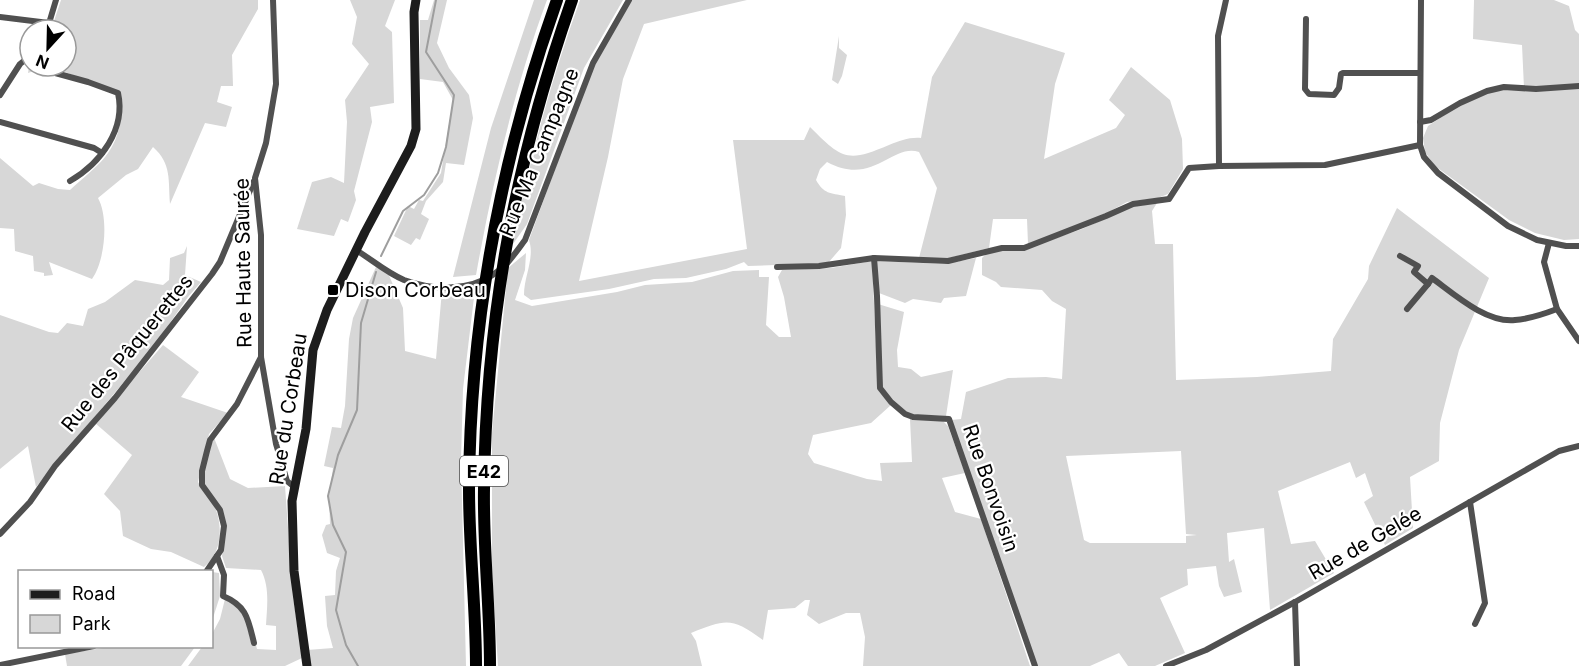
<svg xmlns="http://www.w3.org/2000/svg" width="1579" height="666" font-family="Inter,sans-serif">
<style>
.green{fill:#d7d7d7;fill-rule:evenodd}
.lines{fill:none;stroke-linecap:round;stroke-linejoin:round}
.stream{stroke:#9e9e9e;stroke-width:2}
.street{stroke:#505050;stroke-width:6}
.secondary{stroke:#1d1d1d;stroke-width:9}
.highway{stroke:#000;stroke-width:12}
.poi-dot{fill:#000;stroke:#fff;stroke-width:2}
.labels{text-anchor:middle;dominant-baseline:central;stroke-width:4.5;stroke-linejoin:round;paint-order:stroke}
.shield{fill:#fff;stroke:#4c4c4c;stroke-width:1.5}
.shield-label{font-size:18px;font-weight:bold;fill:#000}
.street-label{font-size:20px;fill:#000;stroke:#fff}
.poi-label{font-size:20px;fill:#000;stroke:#fff;text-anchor:start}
</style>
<rect width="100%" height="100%" fill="#fff"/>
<g class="green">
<path d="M61 0H258V9L232 55 233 86H221L217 102 232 107 226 127 205 123 170 204C168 180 172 164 153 147L138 169 126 175 98 198C109 218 105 261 92 279L49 262 53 275 44 276V273L34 271 33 256 15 251 14 229 0 228V158L33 186 39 183 58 189 70 190C97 165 118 154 121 114 122 105 123 100 118 92L49 66 28 73 30 61V66H66V30H51Z"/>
<polygon points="350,0 395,0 385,26 392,32 394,103 370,107 372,122 354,191 356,200 348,222 341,219 334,236 297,229 312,182 331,177 344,183 347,122 345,100 369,64 352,44 357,17"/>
<polygon points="434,0 447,0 437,43 449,68 469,95 473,118 464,165 446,163 443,182 426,201 421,214 429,219 420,240 416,238 411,245 394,236 408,206 414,209 419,200 423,201 441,173 453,100 443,82 420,79 420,20 428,20"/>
<path d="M534 0H547C514 89 493 181 476 275L453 277 491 128Z"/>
<path d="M580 0H623L584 68 527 224 513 244C529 161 551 80 580 0Z"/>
<path d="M631 0H747L644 24 623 79 608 157 579 281 747 249 733 140H804L810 127C842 159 847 163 889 145 900 141 909 137 921 138L932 77 965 22 1065 53 1055 84 1044 159 1116 128 1125 115 1109 100 1131 67 1170 100 1182 139 1183 169 1168 194 1158 198 1127 202 1103 215 1028 244 1027 219H993L989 248 945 259 919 258 937 188 919 152C892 143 873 187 827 162L820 169 816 180C824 194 830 193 845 196L846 215 841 248 828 263 748 266 744 262 726 269 686 278 654 279 609 289 531 300 524 295C524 276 535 258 529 240L588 79 605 44Z"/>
<polygon points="1474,0 1554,0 1569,6 1575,30 1579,34 1579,239 1564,240 1535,233 1509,220 1435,166 1425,152 1423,138 1428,126 1464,102 1495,91 1524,88 1522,45 1473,39"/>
<polygon points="839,36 839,48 847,55 842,76 838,84 832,80"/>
<path d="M1157 203 1152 211 1155 244H1173L1176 380 1257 377 1331 371 1333 339 1368 279 1369 266 1397 208 1489 278 1459 350 1440 423 1439 461 1410 477 1413 528 1385 545 1364 502 1373 496 1365 473 1356 478 1350 462 1278 491 1291 544 1315 541 1334 573 1270 610 1264 528 1227 533 1229 562 1234 559 1242 592 1224 597 1219 586 1216 566 1187 569 1188 585 1160 598 1185 653 1155 666H1128L1119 653 1090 666H1037L951 420 961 419 966 392 1008 378 1046 377 1062 379 1066 309 1052 301 1042 290 1001 287 996 282 982 275V258L986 254 999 251H1019L1082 229 1131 207ZM1181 451 1186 534 1197 535 1186 536V543H1090L1084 540 1066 456Z"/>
<polygon points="187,246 185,275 201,282 188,297 153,347 36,487 28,446 0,469 0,315 49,332 58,333 67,323 83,326 88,309 105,302 135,280 163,285 169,280 170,258 184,253"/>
<path d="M526 253 525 270 515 300 532 306 617 292 645 285 692 282 733 271 759 270V277H769L766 325 779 337H791L784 297 778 277 782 270 831 268 872 261 878 390 891 405 871 423 813 435 808 454 814 463 867 479 882 481 880 463 912 462 910 419 943 421 948 426 965 473 942 478 955 512 981 519 1030 666H863L865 637 860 613H846L819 624 807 615 810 600H805L795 608 768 610 763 640C731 617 727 619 691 633L696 641 702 666H498L492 570V433L508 268Z"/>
<polygon points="976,258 966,296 944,298 941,303 913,299 905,303 879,293 876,261 944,264"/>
<polygon points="376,267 388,273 403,308 405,351 436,359 442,290 475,289 463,389 461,460 466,666 309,666 307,650 333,648 327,626 325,596 335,595 336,571 340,558 327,553 322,535 326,525 330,524 329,496 333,468 324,466 332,427 341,428 345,406 349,339 353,318"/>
<polygon points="878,304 904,312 897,350 898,367 911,369 921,377 953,370 946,416 918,415 907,413 891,399 881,386"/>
<path d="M163 345 199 372 181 397 228 413 209 434 198 482C203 491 212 500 216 510 223 529 221 554 204 567L171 552 151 549 123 536 120 511 104 494 132 455 95 423Z"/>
<path d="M213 435 230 479 248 488 285 486 293 597 302 658 285 666H188L202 647 212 646V634L220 619 225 599C246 609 246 620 251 642L255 641 257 649 276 650V626L266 625C267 607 270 587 261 570L226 568 222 556 226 526 204 487 203 473Z"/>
<polygon points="212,572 219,573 220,596 212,621"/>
<polygon points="109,647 195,647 181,666 67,666 65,654"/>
</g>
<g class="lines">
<g class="stream">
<polyline points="381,256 403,211 424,195 438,173 446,147 454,95 426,52 436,0"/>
<polyline points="358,666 346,645 336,610 346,552 333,525 328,496 338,455 357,410 361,323 376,272"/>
</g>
<g class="street">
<polyline points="273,0 276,84 266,143 255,178 261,235 261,357 276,444 287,481 293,486"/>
<polyline points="1421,0 1420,145 1424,157 1438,173 1508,226 1537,240 1566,246 1579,246"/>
<polyline points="0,17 49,23"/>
<polyline points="1306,19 1305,89 1309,94 1334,95 1339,88 1341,74 1343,73 1420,73"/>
<polyline points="47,30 56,0"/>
<path d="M48 71 88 82 118 93C126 129 101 163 70 181"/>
<polyline points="0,95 20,64 30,56"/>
<polyline points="0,122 94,148 102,153"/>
<polyline points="1420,122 1431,120 1460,103 1487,91 1504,87 1536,89 1579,86"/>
<polyline points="1219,166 1218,36 1226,0"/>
<polyline points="1549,243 1544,262 1557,309 1579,341"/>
<path d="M356 250C371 259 387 273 404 280 432 290 468 292 494 274 507 266 516 252 525 240L593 63 629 0"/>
<path d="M1400 256 1418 266 1414 272 1428 284 1432 278C1454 294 1486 323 1515 320 1529 319 1544 314 1557 309"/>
<polyline points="874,258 877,296 880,388 891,402 905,414 913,417 949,419 1035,666"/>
<polyline points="777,267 819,266 874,258 948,261 1002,248 1024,248 1106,216 1133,204 1169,199 1189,168 1219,166 1325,165 1420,145"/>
<polyline points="1407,309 1428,284"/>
<polyline points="1470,502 1485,603 1475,624"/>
<polyline points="0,534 30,502 55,466 115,398 212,274 220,262 254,181"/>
<path d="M217 556 224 575 223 596C247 606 248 619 254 643"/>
<polyline points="206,572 221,550 224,526 220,510 202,485 202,471 207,451 210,440 237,404 261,357"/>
<polyline points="1295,602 1297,666"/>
<polyline points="0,665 94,646"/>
<polyline points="1166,666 1206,650 1295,602 1559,451 1579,446"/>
</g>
<polyline class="secondary" points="307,666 294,571 292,501 306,429 313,350 327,310 365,232 411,146 416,129 414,12 416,0"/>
<g class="highway">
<path d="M476 666C476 607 469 548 469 489 470 322 501 157 557 0"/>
<path d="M490 666C490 607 483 548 484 489 486 317 515 162 572 0"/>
</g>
</g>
<rect class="poi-dot" x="327" y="284" width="12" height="12" rx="3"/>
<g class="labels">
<rect class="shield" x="460" y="456" width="48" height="30" rx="4.5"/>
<g class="shield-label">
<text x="484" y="471">E42</text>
</g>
<g class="street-label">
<text transform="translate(539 152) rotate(-68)">Rue Ma Campagne</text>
<text transform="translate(243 263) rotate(-91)">Rue Haute Saurée</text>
<text transform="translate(127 353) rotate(-51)">Rue des Pâquerettes</text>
<text transform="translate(288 409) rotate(-81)">Rue du Corbeau</text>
<text transform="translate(991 488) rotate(71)">Rue Bonvoisin</text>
<text transform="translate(1365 543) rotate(-30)">Rue de Gelée</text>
</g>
<g class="poi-label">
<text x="345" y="290">Dison Corbeau</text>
</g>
</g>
<rect x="18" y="570" width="195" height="78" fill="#ffffff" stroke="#999999" stroke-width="1.5"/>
<rect x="30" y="590" width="30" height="9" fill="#1d1d1d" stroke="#999999" stroke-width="1.5"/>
<text x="72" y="600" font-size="18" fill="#000000">Road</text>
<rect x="30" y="615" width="30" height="18" fill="#d7d7d7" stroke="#999999" stroke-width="1.5"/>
<text x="72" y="630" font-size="18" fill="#000000">Park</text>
<g transform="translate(48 48) rotate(202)"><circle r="28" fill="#ffffff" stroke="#999999" stroke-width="1.5"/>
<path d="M0-4.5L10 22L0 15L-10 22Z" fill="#000000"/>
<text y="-9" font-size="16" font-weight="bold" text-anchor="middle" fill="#000000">N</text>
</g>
</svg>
